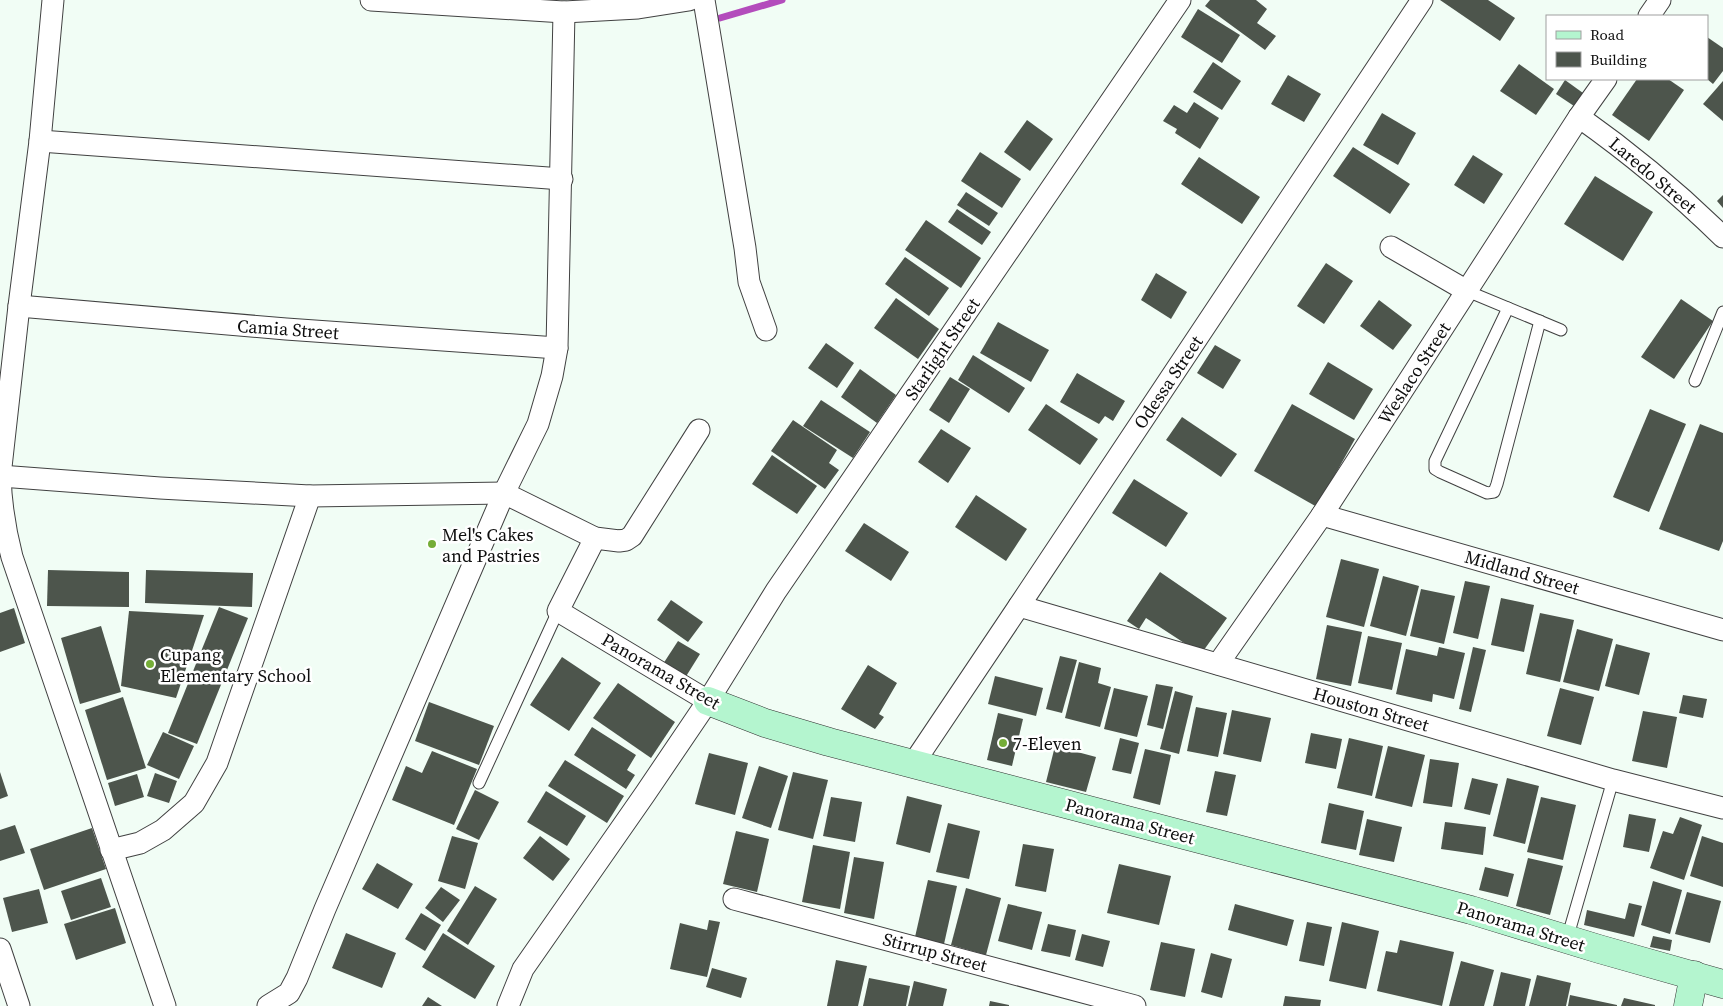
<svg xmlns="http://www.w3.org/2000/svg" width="1723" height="1006" font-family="'Source Serif 4',serif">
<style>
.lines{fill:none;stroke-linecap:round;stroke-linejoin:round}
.stream{stroke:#b34cbc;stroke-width:7}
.building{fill:#4d554c}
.lane-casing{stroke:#414141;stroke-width:13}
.street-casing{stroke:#414141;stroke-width:23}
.secondary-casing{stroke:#303030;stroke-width:29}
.lane{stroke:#fff;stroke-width:11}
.street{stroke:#fff;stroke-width:21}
.secondary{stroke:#b4f5cf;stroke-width:28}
.poi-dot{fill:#75ad37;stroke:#fff;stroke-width:2}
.labels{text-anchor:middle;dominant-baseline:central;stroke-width:5;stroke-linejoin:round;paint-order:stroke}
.street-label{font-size:18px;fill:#0e0e0e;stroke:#fff}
.poi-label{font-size:18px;fill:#0e0e0e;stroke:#fff;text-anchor:start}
</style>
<rect width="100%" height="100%" fill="#f1fdf5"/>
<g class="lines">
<polyline class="stream" points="720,18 782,0"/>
</g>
<g class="building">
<polygon points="1210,0 1256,0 1267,9 1257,23 1276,36 1265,50 1205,6"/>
<polygon points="1440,0 1488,0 1515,18 1500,41"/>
<polygon points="1198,9 1240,35 1222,63 1181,37"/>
<polygon points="1707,37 1723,48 1723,71 1713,84 1707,79"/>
<polygon points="1213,62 1241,81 1222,110 1193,92"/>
<polygon points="1519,64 1554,89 1536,115 1500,91"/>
<polygon points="1288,75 1321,94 1304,122 1271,104"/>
<polygon points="1637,79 1668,79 1684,90 1649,141 1612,115"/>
<polygon points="1565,80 1583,93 1574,106 1556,94"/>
<polygon points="1723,81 1723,121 1703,104"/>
<polygon points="1194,102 1219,118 1200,149 1175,133 1177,129 1163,121 1174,105 1187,113"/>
<polygon points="1382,113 1416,133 1398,165 1363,145"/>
<polygon points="1027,120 1053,139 1030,171 1004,152"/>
<polygon points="1353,147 1410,184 1390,214 1333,176"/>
<polygon points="980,152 1021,179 1002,208 961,181"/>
<polygon points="1473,155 1503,174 1484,204 1454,185"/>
<polygon points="1199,157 1260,197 1242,224 1181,184"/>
<polygon points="1595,176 1653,212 1623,261 1564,224"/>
<polygon points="966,192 998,213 989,226 957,205"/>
<polygon points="1723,195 1723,208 1717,201"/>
<polygon points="957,209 991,232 982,245 948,222"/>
<polygon points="926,220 981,258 961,288 905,250"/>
<polygon points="905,257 949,288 929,316 885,284"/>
<polygon points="1326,263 1353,281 1324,324 1297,306"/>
<polygon points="1156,273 1187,292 1171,319 1141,300"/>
<polygon points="896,298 939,329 918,359 874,328"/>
<polygon points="1681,299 1713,321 1674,379 1641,357"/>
<polygon points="1379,300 1412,325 1393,350 1360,326"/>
<polygon points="998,322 1049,350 1031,382 980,353"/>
<polygon points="826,343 854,363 837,388 808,368"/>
<polygon points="1215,345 1241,360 1223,389 1197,373"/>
<polygon points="973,355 1025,388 1009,413 958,380"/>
<polygon points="1328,362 1373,389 1354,420 1309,394"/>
<polygon points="860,369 896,395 877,423 841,397"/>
<polygon points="1077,373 1125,401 1113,421 1105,416 1099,424 1060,402"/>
<polygon points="950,377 970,389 949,423 929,410"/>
<polygon points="821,400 870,432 853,458 803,426"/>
<polygon points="1046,404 1098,439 1080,465 1028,430"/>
<polygon points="1292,404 1355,439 1317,507 1254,471"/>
<polygon points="1650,409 1686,424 1649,512 1613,497"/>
<polygon points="1182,417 1237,454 1221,477 1166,440"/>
<polygon points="793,420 837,450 829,463 839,470 825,489 771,451"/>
<polygon points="1700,424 1723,433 1723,541 1719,551 1659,529"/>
<polygon points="941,429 971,448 948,483 918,462"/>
<polygon points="772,455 817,486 797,514 752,484"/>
<polygon points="1134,479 1188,513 1166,547 1112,513"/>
<polygon points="976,495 1027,529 1006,561 955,527"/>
<polygon points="864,523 909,552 891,581 845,551"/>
<polygon points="1341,559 1379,569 1364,627 1326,617"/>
<polygon points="48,570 129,572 129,607 47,606"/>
<polygon points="146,570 253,573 252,607 145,603"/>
<polygon points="1160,572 1227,618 1201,654 1146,618 1139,629 1127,621"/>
<polygon points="1383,576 1419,586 1406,636 1370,626"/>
<polygon points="1465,581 1490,586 1478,639 1453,633"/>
<polygon points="1421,589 1455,596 1444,644 1410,636"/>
<polygon points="1501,598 1534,605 1524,652 1491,645"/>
<polygon points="671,600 703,622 688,642 657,620"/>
<polygon points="219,607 248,618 197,744 168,733"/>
<polygon points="14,608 25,643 0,652 0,613"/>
<polygon points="129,611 204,615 176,698 121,686"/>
<polygon points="1540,613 1574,620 1560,682 1526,674"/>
<polygon points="1327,625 1362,632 1351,686 1316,679"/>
<polygon points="101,626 121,692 80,704 61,638"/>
<polygon points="1577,629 1613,639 1599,691 1563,682"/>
<polygon points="1368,636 1402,643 1392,690 1358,683"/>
<polygon points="678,641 700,654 685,678 663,664"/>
<polygon points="1616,644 1650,653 1639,695 1605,686"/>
<polygon points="1439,647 1465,653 1454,699 1433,694 1432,702 1396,694 1406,649 1437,656"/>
<polygon points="1473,647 1486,650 1471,712 1459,709"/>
<polygon points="1060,656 1077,660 1062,713 1046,709"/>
<polygon points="562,657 601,683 569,731 530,705"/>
<polygon points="1079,662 1101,668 1098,683 1111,687 1100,727 1065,718"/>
<polygon points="868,665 897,683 879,714 884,717 875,729 841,709"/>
<polygon points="995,676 1043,688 1036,716 988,704"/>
<polygon points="618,683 675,722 651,758 593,718"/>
<polygon points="1156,684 1173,687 1163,729 1147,725"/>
<polygon points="1114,688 1148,696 1137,737 1104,729"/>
<polygon points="1560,688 1594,697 1581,745 1547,736"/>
<polygon points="1175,691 1193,696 1179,754 1160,749"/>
<polygon points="1683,695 1707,699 1703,718 1679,713"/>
<polygon points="123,697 146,768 107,780 85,710"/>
<polygon points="429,702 494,726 479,765 415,741"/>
<polygon points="1196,707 1227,713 1218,757 1187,751"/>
<polygon points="1232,710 1271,718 1261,762 1223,754"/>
<polygon points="1643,711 1677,717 1667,768 1632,761"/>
<polygon points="998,713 1023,719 1012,766 987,760"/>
<polygon points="592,727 636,755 627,770 635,775 626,789 574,755"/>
<polygon points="163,732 194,746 179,779 147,765"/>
<polygon points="1311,733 1342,739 1336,769 1305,763"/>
<polygon points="1120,738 1139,743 1131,774 1112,770"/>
<polygon points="1349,738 1383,746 1372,796 1337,788"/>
<polygon points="1055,746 1096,757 1086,792 1046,782"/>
<polygon points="1388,746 1425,755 1412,807 1375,798"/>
<polygon points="1145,749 1171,755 1160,805 1133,798"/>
<polygon points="432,751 477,769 454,825 392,800 406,766 422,773"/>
<polygon points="709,753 748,763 735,815 695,804"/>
<polygon points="1430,759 1459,763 1452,807 1423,803"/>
<polygon points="565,760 624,796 607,823 548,786"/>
<polygon points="759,766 788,776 771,828 742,818"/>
<polygon points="1215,771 1236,775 1227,816 1206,812"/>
<polygon points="0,772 8,796 0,799"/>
<polygon points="793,772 828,780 813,839 778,830"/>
<polygon points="155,773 177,781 169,803 147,796"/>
<polygon points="137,774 144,797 115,806 108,783"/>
<polygon points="1472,778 1498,784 1490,815 1464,809"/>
<polygon points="1507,778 1539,786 1525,844 1493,836"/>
<polygon points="475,790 499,802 479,840 456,829"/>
<polygon points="546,791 586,816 567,846 527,822"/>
<polygon points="907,796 942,805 930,853 896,844"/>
<polygon points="831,797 862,802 855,842 823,836"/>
<polygon points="1541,797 1576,805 1563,860 1527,852"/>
<polygon points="1329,803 1364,811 1356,850 1321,843"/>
<polygon points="1629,814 1656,819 1649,852 1623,847"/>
<polygon points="1680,817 1702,825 1684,880 1650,868 1663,831 1673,834"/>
<polygon points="1367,819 1402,827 1394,862 1359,855"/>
<polygon points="1445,822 1486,827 1483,855 1441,849"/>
<polygon points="948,823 980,831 969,879 936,872"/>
<polygon points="15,825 25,853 0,861 0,830"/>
<polygon points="92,828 106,869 44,890 30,849"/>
<polygon points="736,831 769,839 757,892 723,884"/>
<polygon points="452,836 478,843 465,889 438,881"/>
<polygon points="540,836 570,859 553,881 523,858"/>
<polygon points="1702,836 1723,843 1723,887 1690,876"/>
<polygon points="1023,844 1054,849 1046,892 1015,886"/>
<polygon points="813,845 850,852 840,909 802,902"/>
<polygon points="854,857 884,862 874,919 844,913"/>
<polygon points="1528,858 1563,866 1550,915 1516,906"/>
<polygon points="377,863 413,884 398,909 362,889"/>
<polygon points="1119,864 1171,876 1159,925 1107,913"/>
<polygon points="1485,867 1514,874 1508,897 1479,890"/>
<polygon points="101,878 111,907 71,920 61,891"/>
<polygon points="928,880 957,886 944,944 915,937"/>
<polygon points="1653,881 1682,890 1670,934 1641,925"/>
<polygon points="475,886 497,899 468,945 447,931"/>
<polygon points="441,887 460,900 443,922 425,908"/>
<polygon points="966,888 1001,898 986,955 951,945"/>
<polygon points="39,889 48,923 12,932 3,898"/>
<polygon points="1687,892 1721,901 1710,943 1675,934"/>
<polygon points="1629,903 1642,906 1634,937 1584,925 1587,910 1625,919"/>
<polygon points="1008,904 1042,912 1032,950 998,941"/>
<polygon points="1235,904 1294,920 1287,946 1228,930"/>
<polygon points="115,908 126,943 76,960 64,924"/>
<polygon points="421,913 441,925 425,951 405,939"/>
<polygon points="709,920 720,922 707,977 670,969 680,923 707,930"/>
<polygon points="1307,922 1332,927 1324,966 1299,961"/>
<polygon points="1342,922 1379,931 1366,989 1329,981"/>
<polygon points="1048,924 1076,930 1070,957 1041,951"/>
<polygon points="346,933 396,953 382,988 332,968"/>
<polygon points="443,933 495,966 475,999 422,967"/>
<polygon points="1082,934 1110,941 1103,967 1075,960"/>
<polygon points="1653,936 1672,940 1670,951 1650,947"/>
<polygon points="1400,940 1454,952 1442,1006 1377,991 1386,951 1397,953"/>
<polygon points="1161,942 1195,949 1185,997 1150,990"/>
<polygon points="1211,953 1232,959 1222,998 1201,992"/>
<polygon points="836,960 867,966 858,1006 827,1006"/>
<polygon points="1461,961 1494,970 1484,1006 1449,1006"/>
<polygon points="712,968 747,978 741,998 706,987"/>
<polygon points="1501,972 1531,979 1525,1006 1493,1006"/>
<polygon points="1537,975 1571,983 1566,1006 1529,1006"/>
<polygon points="869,978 910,986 906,1006 863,1006"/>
<polygon points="914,981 947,989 943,1006 908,1006"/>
<polygon points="1570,995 1617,1005 1617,1006 1568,1006"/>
<polygon points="1285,996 1321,1000 1320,1006 1283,1006"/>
<polygon points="428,997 442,1006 422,1006"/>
<polygon points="1624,998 1655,1005 1655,1006 1621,1006"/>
<polygon points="990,1001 1009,1005 1009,1006 989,1006"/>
</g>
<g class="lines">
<g class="lane-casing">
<g id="lane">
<polyline points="1467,291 1561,330"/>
<polyline points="1508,308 1435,461 1435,469 1440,472 1487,493 1494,492 1497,484 1540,321"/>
<polyline points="1695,381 1723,312"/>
<polyline points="479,783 558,611"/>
<polyline points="1567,939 1613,780"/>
</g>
</g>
<g class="street-casing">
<g id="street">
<path d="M53 0 40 141 19 306 0 476C1 504 5 530 12 557L165 1006"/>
<polyline points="371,0 564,12 638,8 689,0"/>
<polyline points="704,0 745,248 749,282 766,330"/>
<polyline points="1649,16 1660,0"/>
<path d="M1579 117C1630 153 1678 193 1723 237"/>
<polyline points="40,141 562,179"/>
<polyline points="1391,247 1467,291"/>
<polyline points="19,306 286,329 557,348"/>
<polyline points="0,476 160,488 310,496 504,493 595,538 619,541 626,540 632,536 699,430"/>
<polyline points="1322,515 1723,630"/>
<polyline points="595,538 558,611 708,701"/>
<polyline points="1019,606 1613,780 1723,808"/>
<polyline points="1218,664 1322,515 1579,117 1606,79"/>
<polyline points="913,764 1019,606 1422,0"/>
<polyline points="111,850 140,843 163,830 194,803 217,763 310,496"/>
<polyline points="734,899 1135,1006"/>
<polyline points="0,949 19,1006"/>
<polyline points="268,1006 289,993 297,978 325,909 504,493 538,424 552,376 557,348 564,12"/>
<polyline points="508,1006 523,969 645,794 708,701 776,591 1180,0"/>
</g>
</g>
<g class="secondary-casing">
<g id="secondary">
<polyline points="708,701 765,723 829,742 1471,910 1599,949 1723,984"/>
<polyline points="1688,1006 1694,975"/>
</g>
</g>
<use href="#lane" class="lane"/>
<use href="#street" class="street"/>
<use href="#secondary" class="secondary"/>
</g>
<g class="poi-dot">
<circle cx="432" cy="544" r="5"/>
<circle cx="150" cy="664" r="5"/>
<circle cx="1003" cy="743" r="5"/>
</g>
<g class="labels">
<g class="street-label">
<text transform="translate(1653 175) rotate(40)">Laredo Street</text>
<text transform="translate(288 329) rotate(4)">Camia Street</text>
<text transform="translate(942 349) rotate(-56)">Starlight Street</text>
<text transform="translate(1414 373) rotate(-57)">Weslaco Street</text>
<text transform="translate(1168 382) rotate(-56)">Odessa Street</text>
<text transform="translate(1522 572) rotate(16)">Midland Street</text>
<text transform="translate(661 671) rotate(30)">Panorama Street</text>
<text transform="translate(1371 709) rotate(16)">Houston Street</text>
<text transform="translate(1130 821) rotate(15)">Panorama Street</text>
<text transform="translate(1521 926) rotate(17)">Panorama Street</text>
<text transform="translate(935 952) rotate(15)">Stirrup Street</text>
</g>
<g class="poi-label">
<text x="442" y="534">Mel's Cakes<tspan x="442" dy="21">and Pastries</tspan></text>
<text x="160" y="654">Cupang<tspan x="160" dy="21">Elementary School</tspan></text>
<text x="1013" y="743">7-Eleven</text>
</g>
</g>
<rect x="1546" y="15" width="162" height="65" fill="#ffffff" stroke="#9f9f9f"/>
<rect x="1556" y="31" width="25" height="8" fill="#b4f5cf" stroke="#9f9f9f"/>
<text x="1590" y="40" font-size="15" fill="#0e0e0e">Road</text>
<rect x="1556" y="52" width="25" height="15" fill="#4d554c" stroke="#9f9f9f"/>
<text x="1590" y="65" font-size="15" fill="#0e0e0e">Building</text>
</svg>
